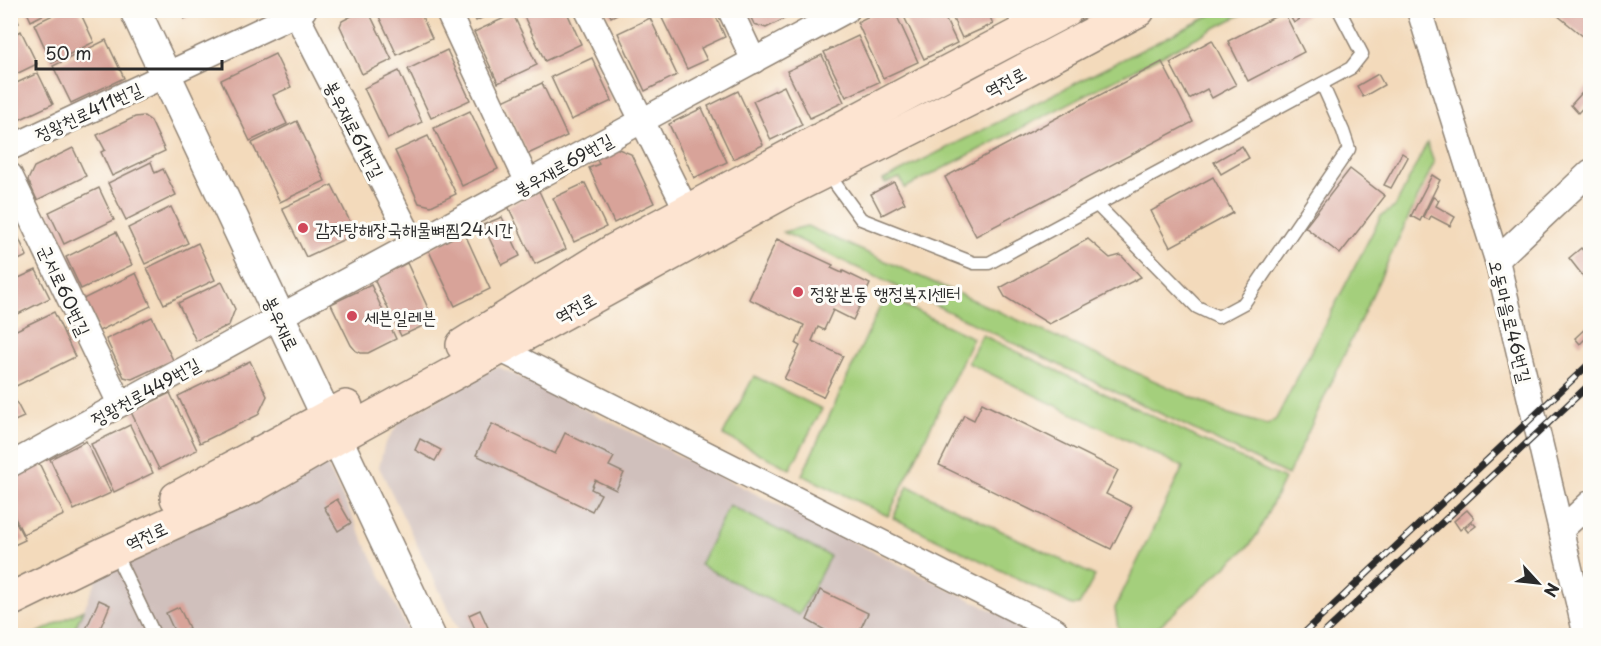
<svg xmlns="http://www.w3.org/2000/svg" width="1601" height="646" font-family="'Playpen Sans','Poor Story',sans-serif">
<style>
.industrial{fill:#d0c0bc}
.green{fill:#a4cf7b;stroke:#687d53;stroke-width:1.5}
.building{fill:#d8a399}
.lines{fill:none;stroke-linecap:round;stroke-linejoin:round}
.service-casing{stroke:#8f8273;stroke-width:15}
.minor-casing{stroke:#8f8273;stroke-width:27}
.tertiary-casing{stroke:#8f8273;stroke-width:33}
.secondary-casing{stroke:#8f8273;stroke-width:36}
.service{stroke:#fff;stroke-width:12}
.minor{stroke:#fff;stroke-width:24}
.tertiary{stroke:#fff;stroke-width:30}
.secondary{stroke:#fde4d1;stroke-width:33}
.rail-casing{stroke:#2b2b2b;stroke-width:7}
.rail{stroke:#fdfcf7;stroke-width:4.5;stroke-dasharray:14;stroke-linecap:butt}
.poi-dot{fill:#d1495b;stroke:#fdfcf7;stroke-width:2}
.labels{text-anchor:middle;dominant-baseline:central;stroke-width:6;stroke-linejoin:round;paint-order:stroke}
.street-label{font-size:18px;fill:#2b2b2b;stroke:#fdfcf7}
.poi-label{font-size:18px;fill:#2b2b2b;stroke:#fdfcf7;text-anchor:start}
</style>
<rect width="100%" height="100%" fill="#fdfcf7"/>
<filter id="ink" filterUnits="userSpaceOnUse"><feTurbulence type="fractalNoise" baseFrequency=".0167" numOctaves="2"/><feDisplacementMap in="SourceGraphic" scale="12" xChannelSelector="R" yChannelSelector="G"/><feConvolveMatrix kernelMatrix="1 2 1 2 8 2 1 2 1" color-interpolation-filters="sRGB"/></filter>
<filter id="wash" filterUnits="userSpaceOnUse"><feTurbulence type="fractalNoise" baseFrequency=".008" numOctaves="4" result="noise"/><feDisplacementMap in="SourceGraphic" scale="24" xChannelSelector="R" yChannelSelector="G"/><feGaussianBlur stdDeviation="1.35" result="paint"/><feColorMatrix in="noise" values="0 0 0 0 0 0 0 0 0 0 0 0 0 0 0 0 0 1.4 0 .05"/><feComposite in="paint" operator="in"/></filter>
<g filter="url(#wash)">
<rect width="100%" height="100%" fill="#f3dabb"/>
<g class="industrial">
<polygon points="497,366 1042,635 461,635 379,467 384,446 400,421"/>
<polygon points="322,455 410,635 72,636 100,572"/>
</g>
<g class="green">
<polygon points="1219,11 1248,11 905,188 900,178 885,183 883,180"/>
<polygon points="1427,143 1434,163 1288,475 783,232 807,226 1229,414 1267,425 1276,419 1381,216 1395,207"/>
<polygon points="885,296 973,338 888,516 802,475"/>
<polygon points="982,335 1284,479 1258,533 1249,546 1149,635 1119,635 1115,608 1183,467 968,363"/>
<polygon points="754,376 822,409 790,469 723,435"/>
<polygon points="908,486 1095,576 1079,605 1072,605 893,518"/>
<polygon points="729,505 830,556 799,615 700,565"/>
<polygon points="83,610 72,635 34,635"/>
</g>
<g id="blocks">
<g class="building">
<polygon points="10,10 13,10 19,23 10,27"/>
<polygon points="26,10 52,10 31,21"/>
<polygon points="63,10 79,10 94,42 52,63 34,24"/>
<polygon points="180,10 202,10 184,19"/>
<polygon points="363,10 368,10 392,60 362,74 340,26 342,21"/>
<polygon points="376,10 419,10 432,38 397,55"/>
<polygon points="471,10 498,10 476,21"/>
<polygon points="521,10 566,10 581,44 545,61"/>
<polygon points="608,10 625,10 611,17"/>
<polygon points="677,10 713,10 725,37 701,48 707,60 687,69 662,18"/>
<polygon points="747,10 793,10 794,14 766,28 754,24"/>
<polygon points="881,10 894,10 918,62 883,78 857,22"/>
<polygon points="901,10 941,10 957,43 924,59"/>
<polygon points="949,10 987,10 993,24 962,38"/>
<polygon points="1286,10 1314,10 1294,23"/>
<polygon points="1551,10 1590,10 1590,42"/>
<polygon points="1284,12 1304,52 1248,81 1228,41"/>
<polygon points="513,14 537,65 498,83 474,32"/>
<polygon points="650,18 677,75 645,91 618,33"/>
<polygon points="21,31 37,64 10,77 10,36"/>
<polygon points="858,36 879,82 846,97 824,52"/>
<polygon points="106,40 124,78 71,103 53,66"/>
<polygon points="1212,40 1236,85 1212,98 1207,89 1189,99 1170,63"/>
<polygon points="447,50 470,100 431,118 408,69"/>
<polygon points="275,54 291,87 273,95 287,124 250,141 221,80"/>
<polygon points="822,55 844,102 810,118 787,71"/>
<polygon points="592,58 612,101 571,120 551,77"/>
<polygon points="1162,62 1193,122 976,236 945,177"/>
<polygon points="399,71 422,122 388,139 364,88"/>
<polygon points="38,73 53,104 10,124 10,86"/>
<polygon points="1378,74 1384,85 1363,97 1357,86"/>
<polygon points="542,83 567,136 528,154 503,101"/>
<polygon points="1590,84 1590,100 1578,113 1571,105"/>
<polygon points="784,86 802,125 771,140 753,101"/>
<polygon points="738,91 763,145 733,159 708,106"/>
<polygon points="702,108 727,162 694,178 669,124"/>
<polygon points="470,111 498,169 462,186 434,128"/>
<polygon points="144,116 151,121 165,151 112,176 101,152 105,150 97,135 135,117"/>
<polygon points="297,121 325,181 280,202 252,143"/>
<polygon points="428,136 456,194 431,206 419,203 395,151"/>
<polygon points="1242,146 1249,158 1221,174 1214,162"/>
<polygon points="73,148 86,176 37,200 28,180 34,167"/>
<polygon points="616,148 631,154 654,203 614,223 589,168 599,164 596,158"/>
<polygon points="1402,153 1408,157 1391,188 1384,185"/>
<polygon points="151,162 155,173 163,169 176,195 126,220 108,183"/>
<polygon points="1350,169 1385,196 1340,254 1305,227"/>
<polygon points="1432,175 1440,180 1420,221 1411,216"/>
<polygon points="1213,177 1233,213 1170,247 1151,211"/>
<polygon points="894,182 905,203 882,215 871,194"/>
<polygon points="585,183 606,227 574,242 553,198"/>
<polygon points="332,185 356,234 306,257 282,208"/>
<polygon points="99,188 114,220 64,244 49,212"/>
<polygon points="539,191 566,249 535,264 508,206"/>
<polygon points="1433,197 1439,200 1436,206 1455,217 1450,226 1431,216 1429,220 1423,217"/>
<polygon points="171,207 188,243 145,264 128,228"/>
<polygon points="502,217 520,256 502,265 483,225"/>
<polygon points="14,228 27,256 10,264 10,230"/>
<polygon points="116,232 132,265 81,289 66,257"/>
<polygon points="464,232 490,289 455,306 428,249"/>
<polygon points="777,239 833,265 831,268 842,273 843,271 870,284 853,320 833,310 824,330 818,327 812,341 843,356 823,397 784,379 800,346 796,344 804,325 749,299"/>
<polygon points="1088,239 1110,258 1121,255 1141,277 1049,324 1005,297 1000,288"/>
<polygon points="198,243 215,280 164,304 147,268"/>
<polygon points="1581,248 1590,259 1590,285 1569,258"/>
<polygon points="407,263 434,321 401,336 374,279"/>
<polygon points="36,270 50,298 10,318 10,282"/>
<polygon points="136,273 151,306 99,331 83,299"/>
<polygon points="222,282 235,309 229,325 196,341 178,303"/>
<polygon points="371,285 396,339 368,353 361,353 356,351 351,345 331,304"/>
<polygon points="54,312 75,357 10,389 10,333"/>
<polygon points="152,317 173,360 132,379 124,377 106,339"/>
<polygon points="1589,325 1590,334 1580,344 1575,338"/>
<polygon points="250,361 267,396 258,415 200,443 178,396"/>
<polygon points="10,390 24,417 10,423"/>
<polygon points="170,393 197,450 159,469 131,412"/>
<polygon points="982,403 1118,470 1106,494 1132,507 1111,549 939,465 964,415 974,420"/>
<polygon points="492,424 555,454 565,433 614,457 609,466 624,473 616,490 595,480 591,489 601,494 592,511 476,455"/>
<polygon points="130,425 153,473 114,492 91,444"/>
<polygon points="420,439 441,450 435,461 415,450"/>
<polygon points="86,441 111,493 74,510 50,459"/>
<polygon points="38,461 64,515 23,534 10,508 10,474"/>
<polygon points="337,499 351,523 338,531 324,507"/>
<polygon points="1467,510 1474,518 1460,530 1454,521"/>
<polygon points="10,511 25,540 10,547"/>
<polygon points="1472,522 1476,526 1468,532 1465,528"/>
<polygon points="820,590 868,613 857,636 835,636 807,620"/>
<polygon points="99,600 110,605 97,636 83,636"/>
<polygon points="179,607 189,628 176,635 166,613"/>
<polygon points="480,610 490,632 478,636 469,615"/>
</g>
</g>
</g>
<g filter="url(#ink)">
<use href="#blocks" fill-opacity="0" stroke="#8f8273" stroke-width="1.5"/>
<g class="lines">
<g class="service-casing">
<g id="service">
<polyline points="826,171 861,219 974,263 989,263 1351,68 1362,54 1339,10"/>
<polyline points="1097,205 1197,307 1218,317 1244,303 1349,149 1343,131 1322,84"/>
<polyline points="114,551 155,636"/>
</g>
</g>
<g class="minor-casing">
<g id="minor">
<polyline points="447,10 528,183"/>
<polyline points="587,10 687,211"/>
<polyline points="730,10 754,61"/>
<polyline points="1018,10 1029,30"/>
<polyline points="1419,10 1497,260 1586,636"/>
<polyline points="296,14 414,244"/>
<polyline points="10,148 304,10"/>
<polyline points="10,175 120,404"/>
<polyline points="1497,260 1590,172"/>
<polyline points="499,349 1055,630 1055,636"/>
<polyline points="10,465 279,317 847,10"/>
<polyline points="1561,530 1590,503"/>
</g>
</g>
<g class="tertiary-casing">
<polyline id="tertiary" points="135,10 430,636"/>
</g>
<g class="secondary-casing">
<g id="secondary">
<polyline points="463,345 615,250 917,88 1066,10"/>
<polyline points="177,498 346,407"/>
<polyline points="10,600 104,554 253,486 336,438 785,191 978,95 1138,10"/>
</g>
</g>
<use href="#service" class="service"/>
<use href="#minor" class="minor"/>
<use href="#tertiary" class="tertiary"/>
<use href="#secondary" class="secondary"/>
<g class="rail-casing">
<g id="rail">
<polyline points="1301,636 1590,363"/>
<polyline points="1321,636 1590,384"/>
</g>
</g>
<use href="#rail" class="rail"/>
</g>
</g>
<g class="poi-dot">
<circle cx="303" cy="228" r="6"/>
<circle cx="798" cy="292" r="6"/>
<circle cx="352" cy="316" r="6"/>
</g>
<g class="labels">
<g class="street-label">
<text transform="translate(1005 81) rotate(-28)">역전로</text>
<text transform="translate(88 111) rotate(-25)">정왕천로411번길</text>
<text transform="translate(355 129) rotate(63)">봉우재로61번길</text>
<text transform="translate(563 164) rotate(-29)">봉우재로69번길</text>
<text transform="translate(65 290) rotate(65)">군서로60번길</text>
<text transform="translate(575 307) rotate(-29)">역전로</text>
<text transform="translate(1511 321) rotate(76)">오동마을로46번길</text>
<text transform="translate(282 323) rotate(65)">봉우재로</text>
<text transform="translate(145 391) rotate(-29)">정왕천로449번길</text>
<text transform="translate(146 535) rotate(-25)">역전로</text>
</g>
<g class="poi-label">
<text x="315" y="228">감자탕해장국해물뼈찜24시간</text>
<text x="810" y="292">정왕본동 행정복지센터</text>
<text x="364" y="316">세븐일레븐</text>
</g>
</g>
<rect width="1601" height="646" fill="none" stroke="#fdfcf7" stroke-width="36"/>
<g transform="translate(1538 583) rotate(117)" stroke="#fdfcf7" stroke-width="4.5" paint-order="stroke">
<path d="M0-4.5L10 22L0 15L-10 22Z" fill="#2b2b2b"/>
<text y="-9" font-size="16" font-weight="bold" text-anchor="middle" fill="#2b2b2b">N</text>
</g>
<path d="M36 60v9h186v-9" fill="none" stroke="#2b2b2b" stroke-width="3"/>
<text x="45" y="60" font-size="18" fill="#2b2b2b" stroke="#fdfcf7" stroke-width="4.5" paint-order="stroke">50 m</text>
</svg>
